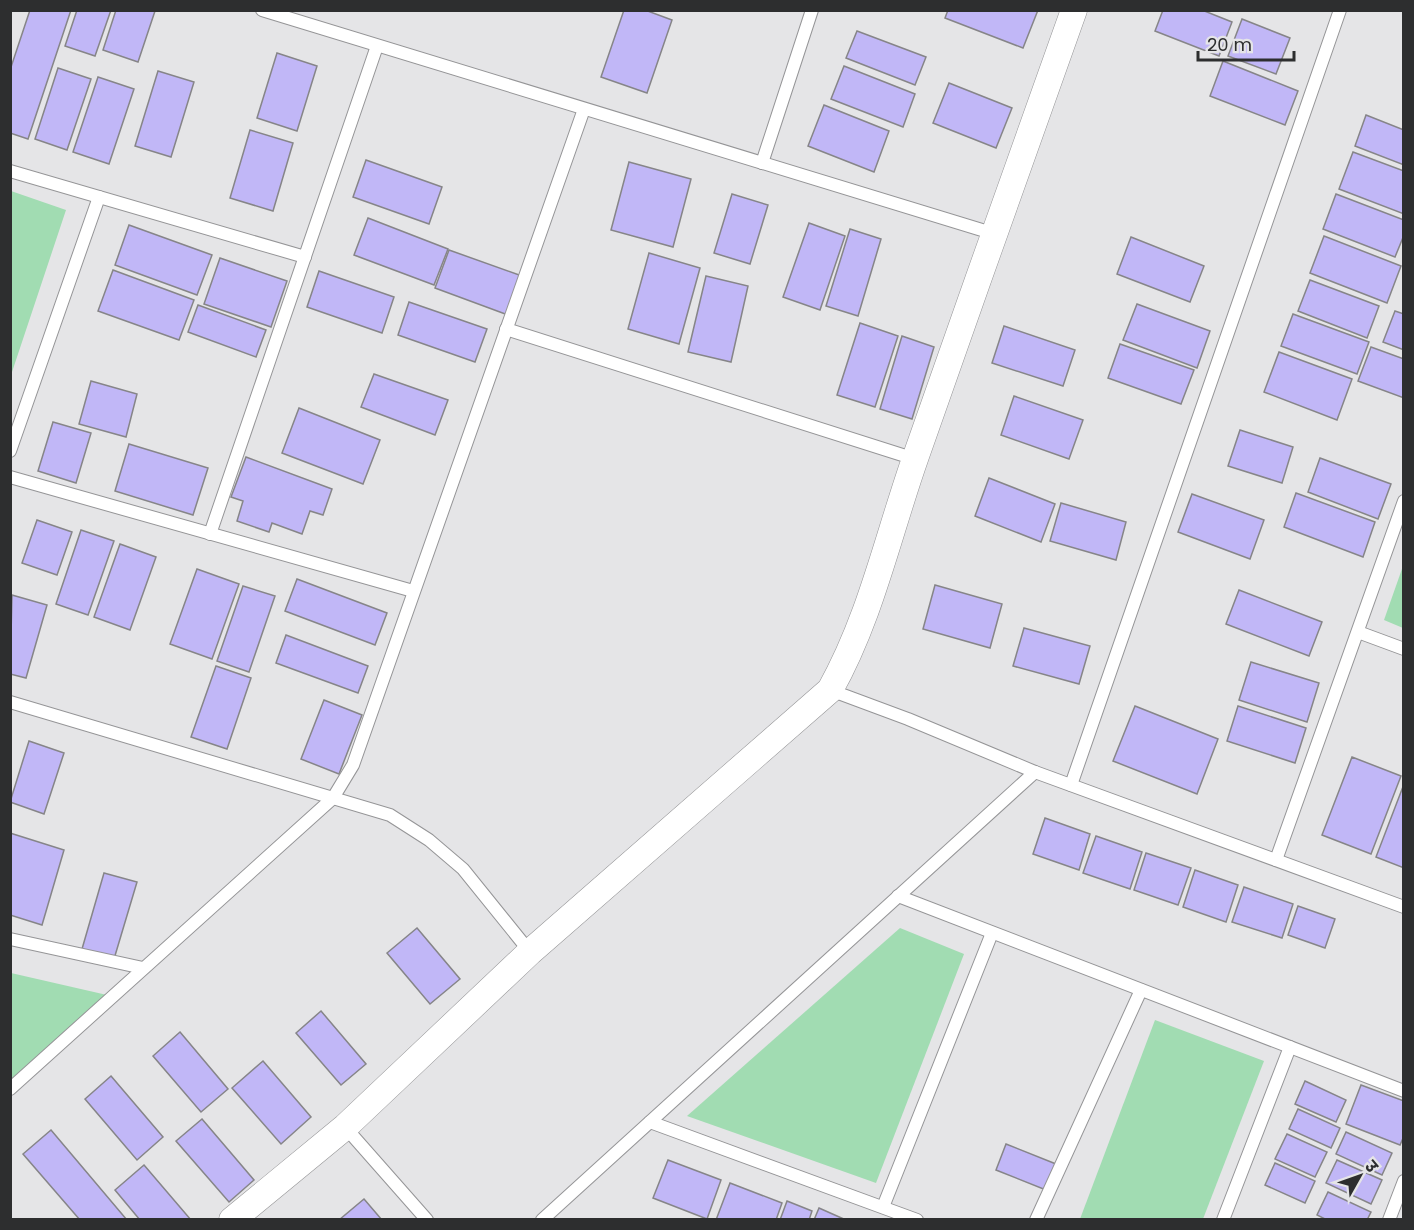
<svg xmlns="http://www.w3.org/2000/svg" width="1414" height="1230" font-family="Poppins,'Noto Sans Devanagari',sans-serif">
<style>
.green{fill:#a1dcb2}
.building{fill:#c1b7f7;stroke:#868588;stroke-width:1.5}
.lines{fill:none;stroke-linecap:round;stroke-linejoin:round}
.lane-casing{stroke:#959597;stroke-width:14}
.street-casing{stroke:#959597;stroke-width:27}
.lane{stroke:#fff;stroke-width:12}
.street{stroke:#fff;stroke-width:26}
</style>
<rect width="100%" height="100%" fill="#e5e5e7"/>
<g class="green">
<polygon points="11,191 66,210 11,375 10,191"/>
<polygon points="1403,566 1404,628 1403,628 1384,620"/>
<polygon points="900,928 964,954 876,1183 687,1116"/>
<polygon points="11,973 107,995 11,1088"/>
<polygon points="1155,1020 1264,1061 1203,1219 1080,1219"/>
</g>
<g class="building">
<polygon points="30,10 71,10 28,139 10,133 10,70"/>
<polygon points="77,10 111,10 95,56 65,46"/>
<polygon points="116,10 155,11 138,62 103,50"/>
<polygon points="624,10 645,10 672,20 647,93 601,77"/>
<polygon points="948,10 1038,10 1023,48 945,18"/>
<polygon points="1163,10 1202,10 1232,22 1219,56 1155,31"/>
<polygon points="1242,19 1290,38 1276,74 1228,56"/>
<polygon points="857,31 926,57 915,85 846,58"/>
<polygon points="277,53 317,66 297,131 257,118"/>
<polygon points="1223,61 1298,91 1285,125 1210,96"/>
<polygon points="844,66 915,94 903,127 831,99"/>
<polygon points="58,68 91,79 67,150 35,139"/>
<polygon points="158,71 194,82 171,157 135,146"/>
<polygon points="98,77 134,89 109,164 73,152"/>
<polygon points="949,83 1012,108 996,148 933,123"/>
<polygon points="824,105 889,131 874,172 808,146"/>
<polygon points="1366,115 1404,130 1404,165 1355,146"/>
<polygon points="250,130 293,143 273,211 230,198"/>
<polygon points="1353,152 1404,171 1404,214 1339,189"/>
<polygon points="366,160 442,187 429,224 353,197"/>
<polygon points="629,162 691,179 673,247 611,230"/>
<polygon points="732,194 768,205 750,264 714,253"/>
<polygon points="1336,194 1404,220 1404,235 1395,257 1323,229"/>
<polygon points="368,218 448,249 434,285 354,255"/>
<polygon points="809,223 845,236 820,310 783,297"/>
<polygon points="129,225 212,255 197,295 115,265"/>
<polygon points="850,229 881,239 858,316 826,306"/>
<polygon points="1324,236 1401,266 1387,303 1310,273"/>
<polygon points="1131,237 1204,266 1190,302 1117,274"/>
<polygon points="449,250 522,276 508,315 435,288"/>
<polygon points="649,253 700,268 679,344 628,329"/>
<polygon points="220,258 287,281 271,327 204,304"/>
<polygon points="113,270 194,300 179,340 98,311"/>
<polygon points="319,271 394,297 382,333 307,307"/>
<polygon points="706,276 748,286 731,362 688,352"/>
<polygon points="1310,280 1379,306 1367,338 1298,311"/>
<polygon points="409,302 487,329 475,362 398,335"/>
<polygon points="1137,304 1210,331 1197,368 1123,340"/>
<polygon points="198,305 266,330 256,357 188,332"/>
<polygon points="1395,311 1404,314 1404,350 1383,342"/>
<polygon points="1293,314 1369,342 1357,374 1281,346"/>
<polygon points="860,323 898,336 875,407 837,395"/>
<polygon points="1004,326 1075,350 1063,386 992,363"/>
<polygon points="902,336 934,347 912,419 880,409"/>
<polygon points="1120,344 1194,370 1181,404 1108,378"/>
<polygon points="1371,347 1404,359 1404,398 1358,381"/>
<polygon points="1279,352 1352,379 1337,420 1264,392"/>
<polygon points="374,374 448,400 435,435 361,407"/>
<polygon points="91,381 137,394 126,437 79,424"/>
<polygon points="1014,396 1083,420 1069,459 1001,435"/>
<polygon points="299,408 380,440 363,484 282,453"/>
<polygon points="53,422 91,433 76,483 38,471"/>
<polygon points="1240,430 1293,447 1282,483 1228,466"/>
<polygon points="129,444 208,468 193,515 115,491"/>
<polygon points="246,457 332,489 323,515 310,511 302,534 272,523 269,532 237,521 243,501 231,497"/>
<polygon points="1320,458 1391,484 1378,519 1308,492"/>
<polygon points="989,478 1055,504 1041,542 975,516"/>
<polygon points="1296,493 1375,522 1363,557 1284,527"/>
<polygon points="1192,494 1264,520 1250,559 1178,532"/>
<polygon points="1061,503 1126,522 1116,560 1050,541"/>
<polygon points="37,520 72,532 57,575 22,563"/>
<polygon points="81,530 114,541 88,615 56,604"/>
<polygon points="120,544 156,557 130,630 94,617"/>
<polygon points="197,569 239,584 212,659 170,644"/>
<polygon points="297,579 387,613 375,645 285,611"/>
<polygon points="935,585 1002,604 990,648 923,629"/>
<polygon points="243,586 275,596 249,672 217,661"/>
<polygon points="1239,590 1322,622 1309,656 1226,624"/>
<polygon points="12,595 47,605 26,678 10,674"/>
<polygon points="1024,628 1090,646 1079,684 1013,666"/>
<polygon points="286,635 368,666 358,693 276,663"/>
<polygon points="1251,662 1319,683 1307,722 1239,700"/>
<polygon points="216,666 251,678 227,749 191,737"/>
<polygon points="324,700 362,715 339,774 301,759"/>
<polygon points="1135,706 1218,739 1197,794 1113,761"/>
<polygon points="1238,706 1306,728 1295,763 1227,741"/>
<polygon points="29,741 64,753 44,814 10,802"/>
<polygon points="1352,757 1401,776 1371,854 1322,835"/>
<polygon points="1404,784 1404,868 1376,857"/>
<polygon points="1045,818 1090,834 1079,870 1033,854"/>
<polygon points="10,833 64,850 42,925 10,915"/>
<polygon points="1096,836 1142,852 1130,889 1083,873"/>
<polygon points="1146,853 1191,868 1178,905 1134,890"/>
<polygon points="1195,870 1238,885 1226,922 1183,907"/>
<polygon points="104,873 137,882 114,959 82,949"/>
<polygon points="1244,887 1293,904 1282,938 1232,922"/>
<polygon points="1298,906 1335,919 1325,948 1288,935"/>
<polygon points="417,928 460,979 430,1004 387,953"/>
<polygon points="321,1011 366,1064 341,1085 296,1033"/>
<polygon points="180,1032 228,1089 201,1112 153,1056"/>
<polygon points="263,1061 311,1117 281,1144 232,1088"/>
<polygon points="111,1076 163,1137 137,1160 85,1099"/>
<polygon points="1305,1081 1346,1100 1336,1122 1295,1104"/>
<polygon points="1361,1085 1404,1101 1404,1136 1400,1145 1346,1124"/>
<polygon points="1298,1109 1340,1128 1331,1148 1289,1129"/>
<polygon points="202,1119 254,1180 229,1202 176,1141"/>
<polygon points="51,1130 127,1220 80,1220 23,1154"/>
<polygon points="1346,1132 1392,1153 1382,1175 1336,1154"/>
<polygon points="1287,1134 1327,1152 1315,1177 1275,1159"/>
<polygon points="1006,1144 1056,1164 1046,1190 996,1170"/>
<polygon points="668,1160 721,1180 707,1219 653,1198"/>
<polygon points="1337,1160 1382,1180 1371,1204 1326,1183"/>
<polygon points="1275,1163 1315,1181 1305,1203 1265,1185"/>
<polygon points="144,1165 191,1220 140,1220 115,1190"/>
<polygon points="730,1183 782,1203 776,1220 716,1220"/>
<polygon points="1328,1192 1371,1212 1367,1220 1327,1220 1317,1215"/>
<polygon points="364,1199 382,1220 339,1220"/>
<polygon points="787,1201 812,1211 809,1220 780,1220"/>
<polygon points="819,1208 846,1220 814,1220"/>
</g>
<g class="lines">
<g class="lane-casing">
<g id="lane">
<polyline points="262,10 995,234"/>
<polyline points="762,163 812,10"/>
<polyline points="10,171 305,257"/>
<polyline points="506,329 915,459"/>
<polyline points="10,451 99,197"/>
<polyline points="10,477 413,591"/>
<polyline points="210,534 377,46"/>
<polyline points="1358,632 1404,649"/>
<polyline points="830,690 908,719 1035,772 1404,907"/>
<polyline points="10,702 390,815 429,840 463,869 530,952"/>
<polyline points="1071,785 1340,10"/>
<polyline points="1276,860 1404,501"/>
<polyline points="898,896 1404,1091"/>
<polyline points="10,939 143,968"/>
<polyline points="10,1089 333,798 353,765 584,109"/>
<polyline points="650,1122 917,1220"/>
<polyline points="345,1127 427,1220"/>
<polyline points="883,1207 992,933"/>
<polyline points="542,1220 1035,772"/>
<polyline points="1036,1220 1141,990"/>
<polyline points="1223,1220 1290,1047"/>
<polyline points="1389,1220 1404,1181"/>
</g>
</g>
<g class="street-casing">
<path id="street" d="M232 1220 345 1127 530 952 830 690C871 617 888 535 916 456 968 307 1021 159 1074 10"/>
</g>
<use href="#lane" class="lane"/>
<use href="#street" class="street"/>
</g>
<rect width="1414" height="1230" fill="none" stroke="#2d2e2f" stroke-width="24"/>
<g transform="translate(1360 1176) rotate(50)" stroke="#e5e5e7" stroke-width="4.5" paint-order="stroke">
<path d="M0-4.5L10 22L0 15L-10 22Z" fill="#2d2e2f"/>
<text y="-9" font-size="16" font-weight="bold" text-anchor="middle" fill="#2d2e2f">उ</text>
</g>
<path d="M1198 51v9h96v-9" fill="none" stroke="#2d2e2f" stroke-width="3"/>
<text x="1207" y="51" font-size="18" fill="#2d2e2f" stroke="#e5e5e7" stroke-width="4.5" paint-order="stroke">20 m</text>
</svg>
